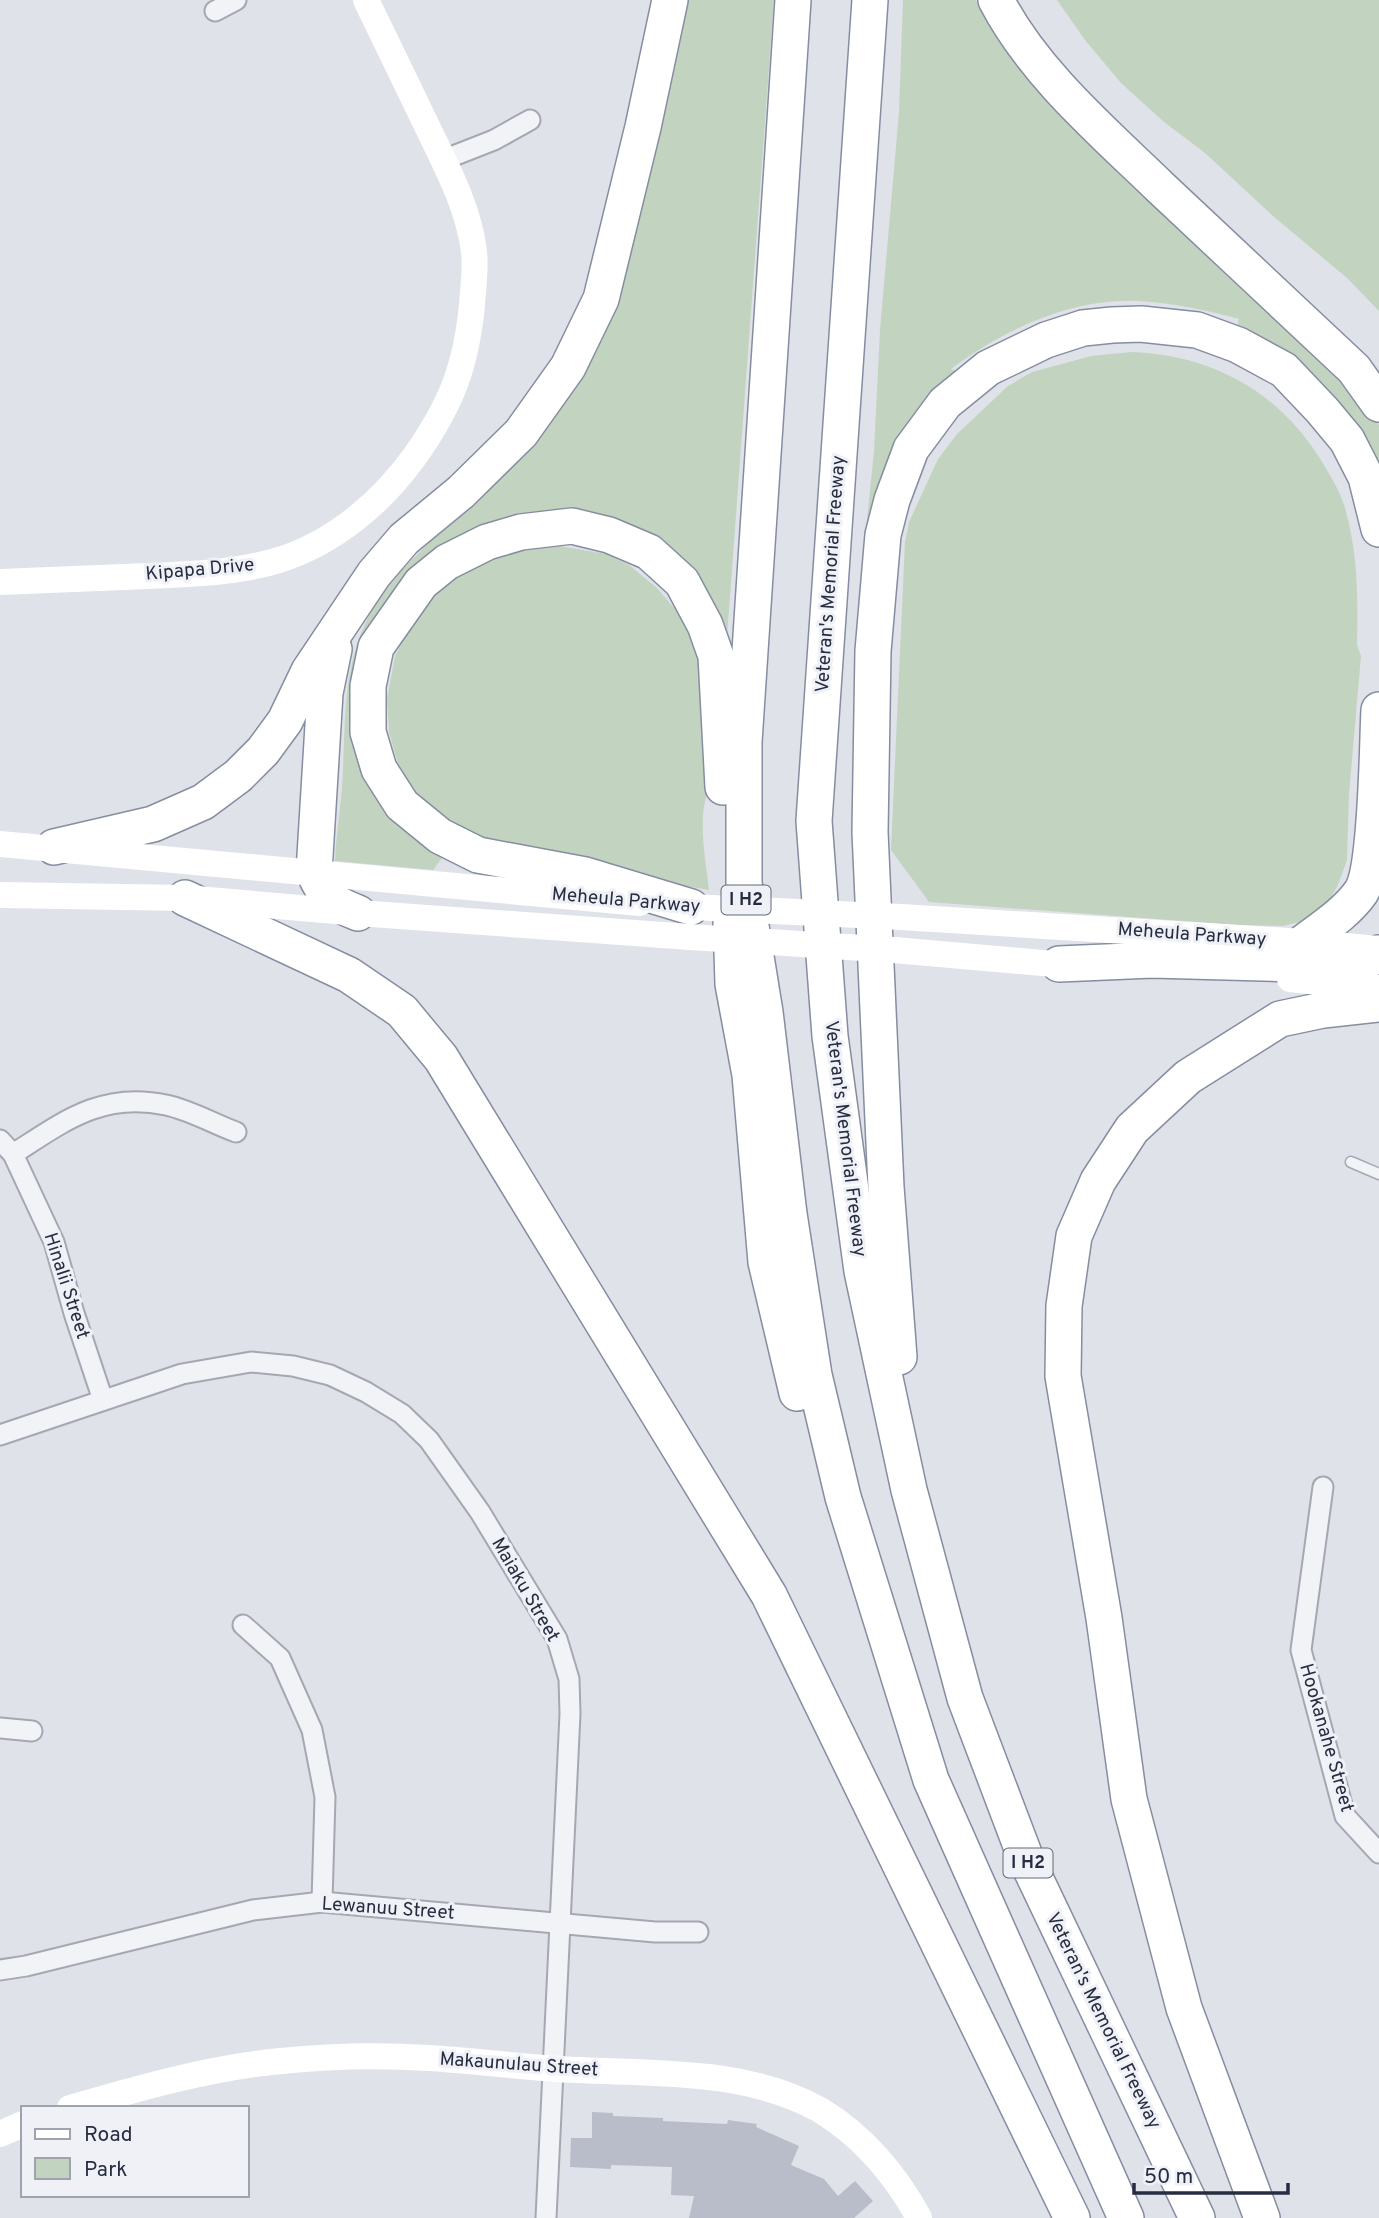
<svg xmlns="http://www.w3.org/2000/svg" width="1379" height="2218" font-family="Overpass,sans-serif">
<style>
.green{fill:#c2d4c0}
.building{fill:#b9bdc9}
.lines{fill:none;stroke-linecap:round;stroke-linejoin:round}
.lane-casing{stroke:#a4a8b3;stroke-width:13}
.street-casing{stroke:#a4a8b3;stroke-width:23}
.highway-casing{stroke:#868da1;stroke-width:38}
.lane{stroke:#f2f3f7;stroke-width:10}
.street{stroke:#f2f3f7;stroke-width:19}
.secondary{stroke:#fff;stroke-width:26}
.highway{stroke:#fff;stroke-width:35}
.secondary-bridge{stroke:#fff;stroke-width:26}
.labels{text-anchor:middle;dominant-baseline:central;stroke-width:6;stroke-linejoin:round;paint-order:stroke}
.shield{fill:#eff1f7;stroke:#636878;stroke-width:2}
.shield-label{font-size:18px;font-weight:bold;fill:#272d41}
.street-label{font-size:19px;fill:#272d41;stroke:#eff1f7}
</style>
<rect width="100%" height="100%" fill="#dfe2e9"/>
<g class="green">
<path d="M680 0H774L726 651 716 624 573 514 540 512 527 514 459 538 352 697 445 854 433 870 335 861C336 836 340 812 342 787 346 732 341 676 365 624 391 568 454 523 498 480 513 465 527 448 541 432Z"/>
<path d="M903 0H976L997 35 1069 124 1364 402 1379 425V483L1237 328 1239 319C1207 310 1173 303 1139 301 1071 298 1005 329 951 369L959 372 941 388 864 549 874 451 880 330 899 112Z"/>
<polygon points="1057,0 1379,0 1379,311 1347,278 1273,216 1205,153 1164,122 1121,83 1085,40"/>
<path d="M1131 352C1212 355 1278 391 1321 460 1330 475 1340 491 1345 508 1358 553 1358 598 1357 645L1361 656 1349 794 1347 860 1338 885 1330 899 1313 915 1299 922 1283 926 1236 925 929 902 891 850 905 542 909 522 938 459 957 434 1008 386 1032 372 1091 356Z"/>
<path d="M548 544 606 554 629 565 657 588 681 616 692 639 704 674 708 792C697 818 706 862 709 890L500 854 441 829 407 784 398 764 389 732 387 699 395 656 414 619 450 579 485 558Z"/>
</g>
<polygon class="building" points="592,2112 613,2113 613,2116 663,2118 663,2121 727,2124 728,2120 757,2124 756,2127 799,2146 791,2165 824,2179 838,2196 855,2181 873,2201 854,2218 689,2218 694,2196 671,2195 672,2167 611,2165 611,2169 570,2167 571,2138 592,2138"/>
<g class="lines">
<g class="lane-casing">
<polyline id="lane" points="1351,1162 1379,1174"/>
</g>
<g class="street-casing">
<g id="street">
<polyline points="215,11 236,0"/>
<polyline points="443,160 494,140 530,120"/>
<polyline points="0,1140 13,1154 54,1242 74,1313 103,1400"/>
<path d="M13 1154C63 1122 102 1091 166 1105 190 1110 214 1124 236 1132"/>
<polyline points="0,1435 182,1374 251,1362 293,1366 330,1375 366,1392 402,1414 429,1440 480,1512 557,1639 569,1679 570,1714 546,2218"/>
<polyline points="1323,1487 1301,1650 1345,1816 1379,1853"/>
<polyline points="243,1625 280,1658 312,1730 325,1797 322,1902"/>
<polyline points="0,1728 32,1731"/>
<polyline points="0,1970 26,1966 253,1910 322,1902 655,1932 698,1932"/>
</g>
</g>
<g class="highway-casing">
<g id="highway">
<polyline points="793,0 744,742 744,883 765,1012 789,1214 814,1375 843,1497 931,1780 1126,2218"/>
<polyline points="870,0 814,821 830,1036 862,1271 909,1490 965,1698 1026,1859 1197,2218"/>
<path d="M996 0C1034 73 1101 130 1160 187 1225 248 1289 308 1354 369L1379 404"/>
<path d="M334 649 325 693 314 872C325 898 332 903 358 913"/>
<polyline points="54,847 153,824 203,802 238,776 263,751 285,721 309,671 374,574 404,539 461,492 521,433 568,367 601,299 643,127 670,0"/>
<polyline points="185,898 349,975 402,1011 441,1058 769,1595 1072,2218"/>
<polyline points="691,907 585,875 478,855 440,836 402,805 379,769 368,732 368,686 376,647 421,583 447,562 487,542 521,532 572,526 609,535 649,552 682,582 705,625 716,656 723,787"/>
<polyline points="731,920 733,984 750,1075 766,1262 797,1393"/>
<path d="M1304 942C1324 927 1347 912 1361 892 1377 867 1377 746 1379 710"/>
<polyline points="1059,964 1152,960 1333,965 1367,961 1379,953"/>
<polyline points="899,1357 886,1187 870,832 873,651 883,535 892,500 911,449 945,403 988,368 1046,340 1083,328 1112,325 1141,324 1197,330 1238,345 1284,370 1322,410 1347,440 1366,477 1379,529"/>
<polyline points="1262,2218 1184,2008 1129,1799 1104,1618 1063,1376 1064,1306 1074,1236 1098,1181 1132,1129 1188,1077 1280,1019 1323,1010 1379,1004"/>
</g>
</g>
<use href="#lane" class="lane"/>
<use href="#street" class="street"/>
<g class="secondary">
<path d="M0 582C49 580 99 578 148 576 192 574 237 573 279 560 334 543 382 502 415 456 451 405 466 367 472 305 473 288 476 269 474 252 469 207 445 164 426 124 406 83 386 41 366 0"/>
<polyline points="0,844 640,903"/>
<polyline points="0,895 185,898 358,913 690,937"/>
<polyline points="901,917 1304,942 1379,949"/>
<polyline points="894,950 1077,966"/>
<polyline points="1290,979 1379,988"/>
<path d="M70 2108C140 2088 208 2068 281 2061 329 2056 381 2055 429 2058 478 2061 527 2068 577 2070 658 2074 746 2069 820 2110 862 2135 896 2175 919 2218"/>
<polyline points="0,2134 23,2124"/>
</g>
<use href="#highway" class="highway"/>
<g class="secondary-bridge">
<polyline points="691,907 901,917"/>
<polyline points="690,937 894,950"/>
</g>
</g>
<g class="labels">
<g class="shield">
<rect x="721.5" y="885.5" width="49" height="29" rx="5"/>
<rect x="1003.5" y="1848.5" width="49" height="29" rx="5"/>
</g>
<g class="shield-label">
<text x="746" y="900">I H2</text>
<text x="1028" y="1863">I H2</text>
</g>
<g class="street-label">
<text transform="translate(200 570) rotate(-5)">Kipapa Drive</text>
<text transform="translate(831 574) rotate(-86)">Veteran's Memorial Freeway</text>
<text transform="translate(626 901) rotate(5)">Meheula Parkway</text>
<text transform="translate(1192 935) rotate(4)">Meheula Parkway</text>
<text transform="translate(845 1139) rotate(83)">Veteran's Memorial Freeway</text>
<text transform="translate(66 1286) rotate(72)">Hinalii Street</text>
<text transform="translate(525 1590) rotate(60)">Maiaku Street</text>
<text transform="translate(1326 1738) rotate(74)">Hookanahe Street</text>
<text transform="translate(388 1909) rotate(4)">Lewanuu Street</text>
<text transform="translate(1103 2021) rotate(64)">Veteran's Memorial Freeway</text>
<text transform="translate(519 2065) rotate(4)">Makaunulau Street</text>
</g>
</g>
<rect x="21" y="2106" width="228" height="91" fill="#eff1f7" stroke="#9fa3ae" stroke-width="2"/>
<rect x="35" y="2129" width="35" height="10" fill="#ffffff" stroke="#9fa3ae" stroke-width="2"/>
<text x="84" y="2141" font-size="21" fill="#272d41">Road</text>
<rect x="35" y="2158" width="35" height="21" fill="#c2d4c0" stroke="#9fa3ae" stroke-width="2"/>
<text x="84" y="2176" font-size="21" fill="#272d41">Park</text>
<path d="M1134 2183v10h154v-10" fill="none" stroke="#272d41" stroke-width="3.5"/>
<text x="1144" y="2183" font-size="21" fill="#272d41" stroke="#eff1f7" stroke-width="5" paint-order="stroke">50 m</text>
</svg>
